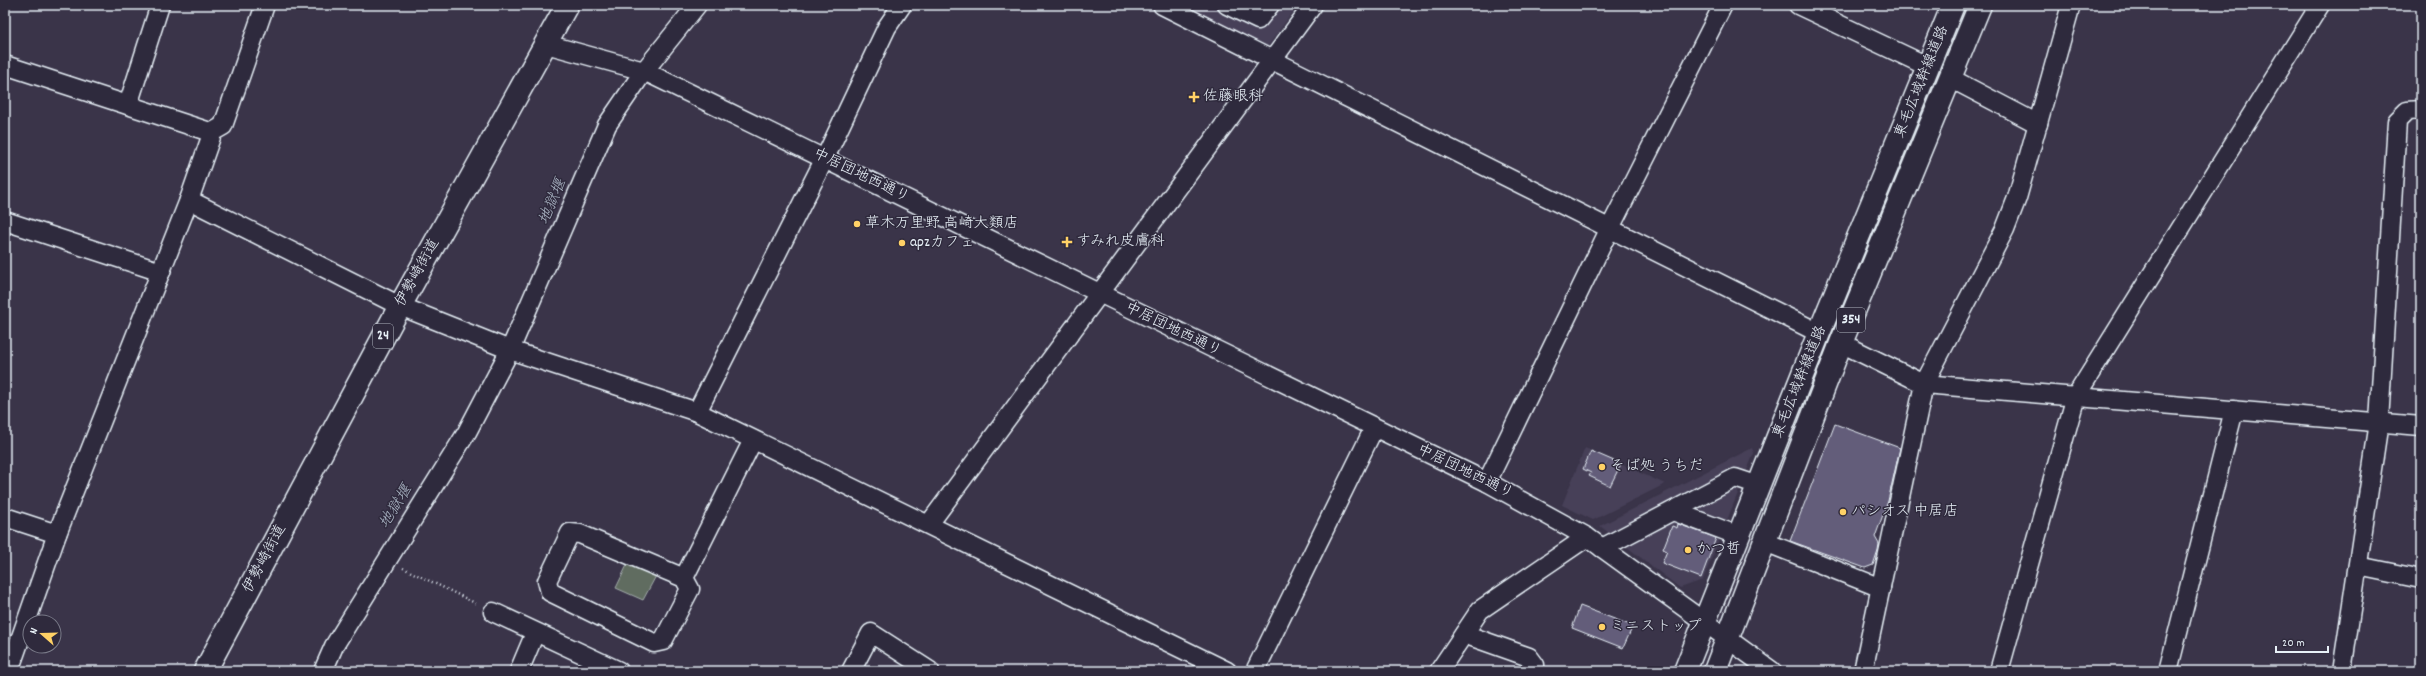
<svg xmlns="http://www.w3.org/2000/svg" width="2426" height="676" font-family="Dekko,'Klee One',sans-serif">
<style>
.built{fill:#474058}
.green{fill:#616c61;stroke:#a4aeac}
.building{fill:#645d7a;stroke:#e8f1f8}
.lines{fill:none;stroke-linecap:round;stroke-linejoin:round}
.minor-casing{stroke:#e8f1f8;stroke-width:21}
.major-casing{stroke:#e8f1f8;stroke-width:25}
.highway-casing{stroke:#e8f1f8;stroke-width:25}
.path{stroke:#e8f1f8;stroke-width:2.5;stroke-dasharray:1 3;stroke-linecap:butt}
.minor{stroke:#2f2a3d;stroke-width:18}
.major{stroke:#2f2a3d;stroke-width:22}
.highway{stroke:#2f2a3d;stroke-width:22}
.poi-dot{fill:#ffd166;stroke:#2f2a3d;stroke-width:1.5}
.labels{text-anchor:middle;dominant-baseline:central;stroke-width:3;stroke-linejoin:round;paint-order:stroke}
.shield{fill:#2f2a3d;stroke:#b0b5c0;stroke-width:1}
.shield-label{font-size:14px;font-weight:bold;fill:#e8f1f8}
.street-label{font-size:15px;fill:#e8f1f8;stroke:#2f2a3d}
.poi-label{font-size:15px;fill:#e8f1f8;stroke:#2f2a3d;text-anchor:start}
.water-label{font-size:16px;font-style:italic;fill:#aeb9c8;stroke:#2f2a3d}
</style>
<rect width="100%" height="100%" fill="#3a3449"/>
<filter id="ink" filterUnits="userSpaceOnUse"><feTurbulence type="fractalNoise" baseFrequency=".025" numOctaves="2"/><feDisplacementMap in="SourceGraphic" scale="8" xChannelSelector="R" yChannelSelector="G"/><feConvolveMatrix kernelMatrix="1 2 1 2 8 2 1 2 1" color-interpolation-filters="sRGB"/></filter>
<g filter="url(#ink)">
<g class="built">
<polygon points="1182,5 1298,5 1267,47"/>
<polygon points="1585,448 1665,484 1593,520 1562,505"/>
<polygon points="1752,448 1754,453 1703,580 1680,588 1600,526"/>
</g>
<polygon class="green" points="629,561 657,574 643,600 616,588"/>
<g class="building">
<polygon points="1835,424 1900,448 1888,501 1875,537 1879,544 1878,550 1873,565 1865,568 1790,541"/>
<polygon points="1591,451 1621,464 1610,486 1589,476 1591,473 1583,469"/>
<polygon points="1678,524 1716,538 1701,578 1662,563 1667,551 1663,549 1672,526 1677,528"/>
<polygon points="1580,606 1633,626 1623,648 1572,628"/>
</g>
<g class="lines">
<g class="minor-casing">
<g id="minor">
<polyline points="1162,5 1819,333"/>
<polyline points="1227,5 1258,20 1270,5"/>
<polyline points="1798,5 1929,67"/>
<polyline points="546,44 644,71 1487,482 1587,537 1772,671"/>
<polyline points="5,65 207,131 211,137 189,200 57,534 9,671"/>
<polyline points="1950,78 2038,124"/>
<polyline points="128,105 160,5"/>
<polyline points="209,134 223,126 265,5"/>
<polyline points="189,200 400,306 510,350 697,412 1227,671"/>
<polyline points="5,221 161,272"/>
<polyline points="1841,343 1924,384 2421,426"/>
<polyline points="697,412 825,158 887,27 902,5"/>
<polyline points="1487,482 1609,230 1723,5"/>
<polyline points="1673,511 1739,536"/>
<polyline points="5,517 57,534"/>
<polyline points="929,524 1313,5"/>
<polyline points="1765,542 1881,588"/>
<polyline points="1602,548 1735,478 1759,486"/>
<polyline points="2358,566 2421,579"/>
<polyline points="684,578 580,534 570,533 547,581 550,592 654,643 663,641 690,589 684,578 753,440"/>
<polyline points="493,612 619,671"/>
<polyline points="1464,634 1529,657 1535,665 1533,671"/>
<polyline points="323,671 334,646 467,432 510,350 607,125 644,71 697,5"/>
<polyline points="519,671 535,633"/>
<polyline points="851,671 871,633 930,671"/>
<polyline points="1255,671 1374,428"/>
<polyline points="1439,671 1480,610 1587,537"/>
<polyline points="1863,671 1924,384 2005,229 2017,198 2071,5"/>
<polyline points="1999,671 2076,396 2320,5"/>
<polyline points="2168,671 2234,410"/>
<polyline points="2342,671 2379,422 2397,121 2407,111 2421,110"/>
</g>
</g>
<g class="major-casing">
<polyline id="major" points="205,671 400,306 567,5"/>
</g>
<g class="highway-casing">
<g id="highway">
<polyline points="1685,671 1819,333 1953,5"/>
<polyline points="1715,671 1841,343 1980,5"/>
</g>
</g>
<polyline class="path" points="403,568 477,604"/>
<use href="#minor" class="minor"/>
<use href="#major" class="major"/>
<use href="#highway" class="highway"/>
</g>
</g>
<g class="poi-dot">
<path d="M1192 91h4v4h4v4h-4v4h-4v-4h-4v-4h4z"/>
<circle cx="857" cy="224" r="4"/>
<path d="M1065 236h4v4h4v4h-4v4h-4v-4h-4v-4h4z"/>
<circle cx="902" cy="243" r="4"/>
<circle cx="1602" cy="467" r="4"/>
<circle cx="1843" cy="512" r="4"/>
<circle cx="1688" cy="550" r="4"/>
<circle cx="1602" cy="627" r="4"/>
</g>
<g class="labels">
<g class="shield">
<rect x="1837" y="308" width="28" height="24" rx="3"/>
<rect x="373" y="324" width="20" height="24" rx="3"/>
</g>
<g class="shield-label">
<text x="1851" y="320">354</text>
<text x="383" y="336">24</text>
</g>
<g class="street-label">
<text transform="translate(1922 82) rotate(-68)">東毛広域幹線道路</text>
<text transform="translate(861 176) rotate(26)">中居団地西通り</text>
<text transform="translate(418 273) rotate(-61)">伊勢崎街道</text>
<text transform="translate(1173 330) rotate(26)">中居団地西通り</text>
<text transform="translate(1800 382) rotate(-68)">東毛広域幹線道路</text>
<text transform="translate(1465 472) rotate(26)">中居団地西通り</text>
<text transform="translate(265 559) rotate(-62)">伊勢崎街道</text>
</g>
<g class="poi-label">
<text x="1203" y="97">佐藤眼科</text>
<text x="865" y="224">草木万里野 高崎大類店</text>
<text x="1076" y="242">すみれ皮膚科</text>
<text x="910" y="243">apzカフェ</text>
<text x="1610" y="467">そば処 うちだ</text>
<text x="1851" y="512">パシオス 中居店</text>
<text x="1696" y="550">かつ哲</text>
<text x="1610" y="627">ミニストップ</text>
</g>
<g class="water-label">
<text transform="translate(553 202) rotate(-67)">地獄堰</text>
<text transform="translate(396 507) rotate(-58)">地獄堰</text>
</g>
</g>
<rect width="2426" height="676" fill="none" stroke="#2f2a3d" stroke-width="20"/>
<rect x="10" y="10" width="2406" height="656" fill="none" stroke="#e8f1f8" stroke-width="1.5" filter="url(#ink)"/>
<g transform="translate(42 634) rotate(290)"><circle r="19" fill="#2f2a3d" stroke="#797a88"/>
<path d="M0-3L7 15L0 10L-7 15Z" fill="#ffd166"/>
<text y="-6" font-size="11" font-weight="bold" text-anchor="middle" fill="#e8f1f8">N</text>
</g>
<path d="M2276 646v6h52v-6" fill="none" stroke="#e8f1f8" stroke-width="2"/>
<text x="2282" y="646" font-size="12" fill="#e8f1f8" stroke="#2f2a3d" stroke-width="3" paint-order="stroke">20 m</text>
</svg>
